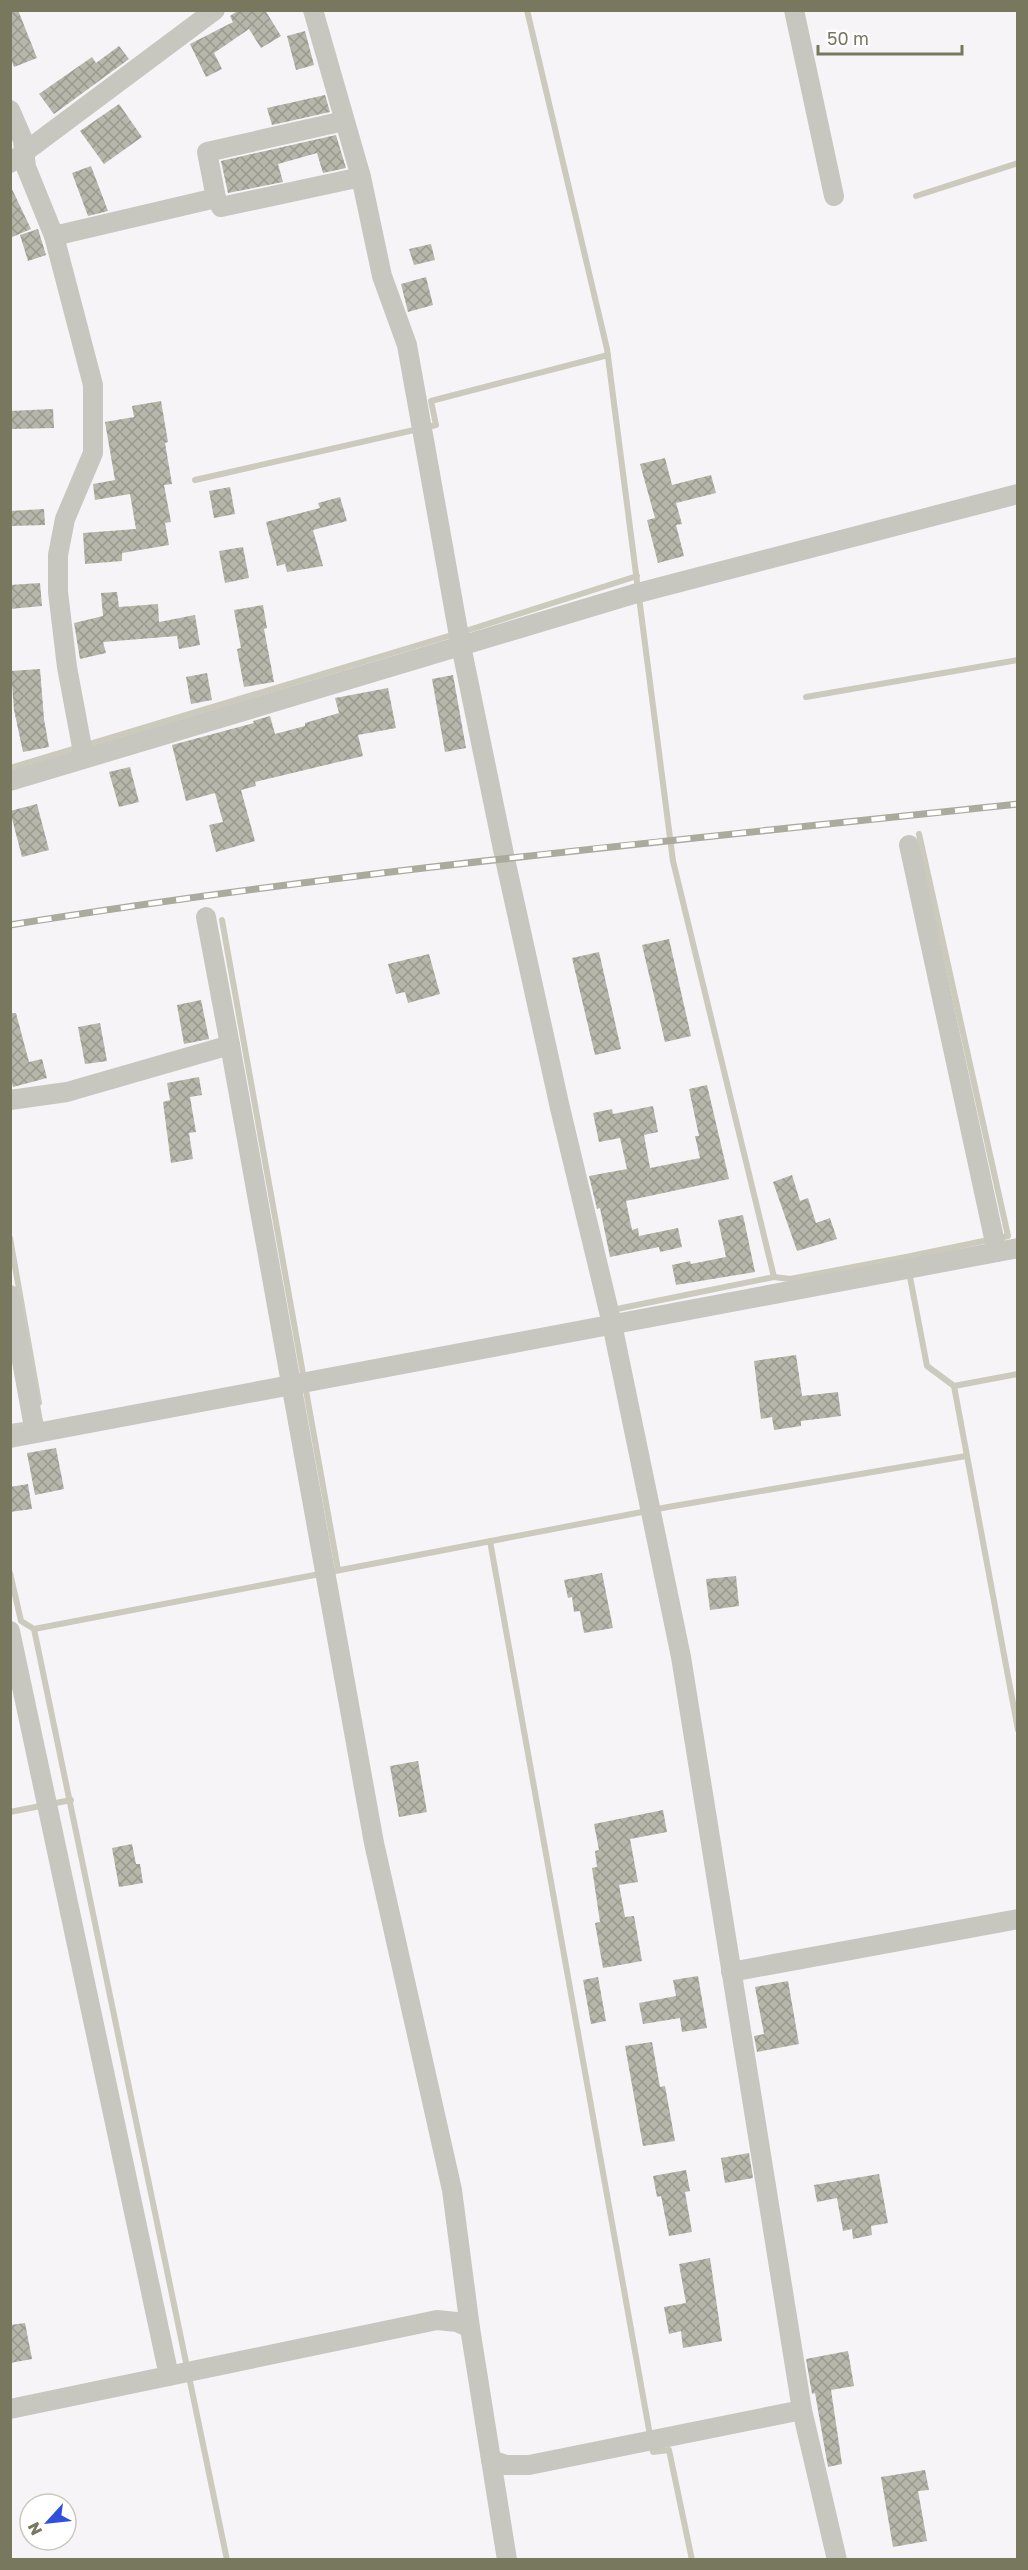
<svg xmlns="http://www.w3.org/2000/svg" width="1028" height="2570" font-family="'Golos Text',sans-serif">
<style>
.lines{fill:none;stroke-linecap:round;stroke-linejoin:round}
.stream{stroke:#ccc9bd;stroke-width:6}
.building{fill:url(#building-cross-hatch)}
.minor{stroke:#c7c7c0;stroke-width:20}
.rail-casing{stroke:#aaaa9d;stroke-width:7}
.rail{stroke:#fff;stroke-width:4.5;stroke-dasharray:14;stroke-linecap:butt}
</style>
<defs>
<pattern id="building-cross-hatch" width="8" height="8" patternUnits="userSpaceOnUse" patternTransform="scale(1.5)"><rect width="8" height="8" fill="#b7b6aa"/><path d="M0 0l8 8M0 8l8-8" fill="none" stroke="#9a998e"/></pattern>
</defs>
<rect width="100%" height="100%" fill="#f6f4f7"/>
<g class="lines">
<g class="stream">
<polyline points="527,10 607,349 673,861 774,1277 617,1309"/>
<polyline points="916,196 1018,163"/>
<polyline points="195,480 436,425 431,401 608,355"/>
<polyline points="806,697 1018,660"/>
<polyline points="10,768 475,628 637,576"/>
<polyline points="222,920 338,1570"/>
<polyline points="10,1238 39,1403"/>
<polyline points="906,1257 1008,1236 919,834"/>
<polyline points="909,1272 927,1366 954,1386"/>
<polyline points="774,1277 790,1279 906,1257 907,1259"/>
<polyline points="1018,1374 954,1386 1018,1730"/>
<polyline points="10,1427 30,1424"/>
<polyline points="490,1541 653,2452 669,2450 692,2560"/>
<polyline points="10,1573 21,1621 34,1629"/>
<polyline points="10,1812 71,1800"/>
<polyline points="227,2560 34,1629 668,1507 966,1456"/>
</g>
</g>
<g class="building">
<polygon points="10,10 18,10 37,58 14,67 10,57"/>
<polygon points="239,10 265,10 281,36 261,48 249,29 214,53 222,69 206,77 190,44 233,22 230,16"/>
<polygon points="305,31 314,65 296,70 287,36"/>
<polygon points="119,46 129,59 54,114 39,94 92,57 96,63"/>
<polygon points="325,95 330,112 272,125 267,108"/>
<polygon points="119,104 142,137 104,164 80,131"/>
<polygon points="336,135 346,168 323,173 317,153 278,164 283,182 228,193 221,161"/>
<polygon points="91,166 108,211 88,216 72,173"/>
<polygon points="10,185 31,229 10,238"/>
<polygon points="38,229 46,255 28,261 20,235"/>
<polygon points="431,244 435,260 414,265 409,249"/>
<polygon points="426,277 433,305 408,312 401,284"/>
<polygon points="161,401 168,442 165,443 172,484 164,485 171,522 165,523 169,545 122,553 122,561 85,564 83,533 136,529 130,494 95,500 93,484 115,480 105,422 134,417 132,406"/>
<polygon points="53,409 54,428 10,429 10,411"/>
<polygon points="665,458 672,485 711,475 716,493 676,503 682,524 676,525 684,556 658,563 647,520 655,518 640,464"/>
<polygon points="230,487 235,514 214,518 209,491"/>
<polygon points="340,497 347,521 313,530 323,566 287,572 285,564 277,566 266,522 320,508 318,503"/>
<polygon points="44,509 45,525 10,526 10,511"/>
<polygon points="243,547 249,578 225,583 219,551"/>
<polygon points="40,583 42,606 10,609 10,585"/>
<polygon points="117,592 119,607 158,604 159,622 195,615 200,645 179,649 177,636 103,642 106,653 80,659 74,623 103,616 101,593"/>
<polygon points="263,605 267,628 264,629 274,682 244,687 237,649 241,648 234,610"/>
<polygon points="40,669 44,719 49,747 23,752 14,710 11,671"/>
<polygon points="207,673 212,700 191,704 186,677"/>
<polygon points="453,675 466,748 445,752 432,679"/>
<polygon points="388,688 396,728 358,735 363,756 255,782 256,786 241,790 255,841 216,852 209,825 223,822 215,793 186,801 172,745 254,723 253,721 270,716 275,734 305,726 305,723 339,713 335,698"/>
<polygon points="130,767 139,802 119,807 109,772"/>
<polygon points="37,804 49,850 22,857 10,811"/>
<polygon points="669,939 691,1036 665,1042 642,945"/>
<polygon points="599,952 621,1049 595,1055 572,958"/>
<polygon points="429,954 440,994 408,1003 405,992 396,994 388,964"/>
<polygon points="201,1000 209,1039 184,1044 177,1005"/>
<polygon points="10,1013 16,1013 29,1062 42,1059 47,1078 13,1087 10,1077"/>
<polygon points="100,1023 107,1061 85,1064 78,1027"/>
<polygon points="199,1077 202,1095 190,1097 196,1132 189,1133 193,1159 171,1163 163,1102 170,1100 167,1083"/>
<polygon points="707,1085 729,1179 626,1201 632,1230 638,1228 639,1236 678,1228 682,1247 660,1252 659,1247 610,1257 600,1208 597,1209 589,1176 627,1169 620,1138 599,1142 593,1113 612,1109 613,1114 653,1106 658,1132 644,1135 650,1168 700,1158 695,1136 699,1136 689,1089"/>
<polygon points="792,1175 800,1201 808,1198 816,1223 830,1218 837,1239 797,1251 773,1182"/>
<polygon points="743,1215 755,1272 676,1285 672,1265 690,1261 691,1264 726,1257 718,1220"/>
<polygon points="796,1355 802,1396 838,1392 841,1416 801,1421 801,1426 774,1430 772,1417 761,1419 754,1361"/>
<polygon points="56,1448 64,1489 35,1495 27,1453"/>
<polygon points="28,1484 32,1509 10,1512 10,1487"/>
<polygon points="602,1573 613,1628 584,1633 580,1611 574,1612 572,1597 568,1598 564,1580"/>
<polygon points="736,1576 739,1606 710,1610 706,1579"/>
<polygon points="418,1761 427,1812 399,1817 390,1766"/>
<polygon points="663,1810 667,1832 630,1839 638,1882 619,1885 625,1917 634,1916 642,1961 603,1968 595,1923 600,1922 592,1868 597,1867 595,1851 599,1850 594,1824"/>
<polygon points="132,1844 136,1864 140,1864 143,1883 119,1887 112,1848"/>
<polygon points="698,1976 707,2028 682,2032 680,2018 643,2024 639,2003 676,1996 673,1980"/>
<polygon points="598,1977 606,2021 591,2024 583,1980"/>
<polygon points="788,1981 799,2044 757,2052 754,2036 764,2034 755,1987"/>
<polygon points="652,2042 660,2087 665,2086 675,2141 643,2146 625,2046"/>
<polygon points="749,2153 753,2178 725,2183 721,2158"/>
<polygon points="686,2170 690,2191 685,2192 692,2232 669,2236 661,2196 657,2197 653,2176"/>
<polygon points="879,2174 888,2223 871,2226 872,2235 853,2239 852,2229 843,2231 837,2198 817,2202 814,2185"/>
<polygon points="710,2258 722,2341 683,2348 681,2331 669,2334 664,2307 686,2303 679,2264"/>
<polygon points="25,2323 32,2359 10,2363 10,2325"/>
<polygon points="848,2351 854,2386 831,2390 842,2464 828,2467 815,2393 812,2394 806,2359"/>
<polygon points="925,2470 929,2490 918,2491 927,2541 893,2547 881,2477"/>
</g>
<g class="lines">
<g class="minor">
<polyline points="313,10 361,177 382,276 407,345 459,636 505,859 560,1108 612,1324 681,1657 802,2410 837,2560"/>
<polyline points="794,10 834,196"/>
<polyline points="10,110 23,140 26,167 54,236 93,385 93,453 65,519 58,555 58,592 67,667 84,758"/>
<polyline points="10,163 215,10"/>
<polyline points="216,198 221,207 361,177"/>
<polyline points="54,236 216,198 207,152 344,121"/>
<polyline points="10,781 634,594 1018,494"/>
<polyline points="909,845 997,1252"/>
<polyline points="206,917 230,1045"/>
<polyline points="10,1100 67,1092 230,1045 374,1843 452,2190 470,2328 507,2560"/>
<polyline points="10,1295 35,1433"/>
<polyline points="10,1438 1018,1248"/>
<polyline points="10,1631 169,2376"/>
<polyline points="731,1972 1018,1919"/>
<polyline points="10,2409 437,2320 457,2322 470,2328"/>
<polyline points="491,2460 506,2465 529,2465 802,2410"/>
</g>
<g class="rail-casing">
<path id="rail" d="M10 925C344 871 681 840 1018 804"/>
</g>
<use href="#rail" class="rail"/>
</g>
<rect width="1028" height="2570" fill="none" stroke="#78785e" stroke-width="24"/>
<g transform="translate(48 2522) rotate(243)"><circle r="28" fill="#ffffff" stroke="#c9c9bf" stroke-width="1.5"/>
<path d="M0-4.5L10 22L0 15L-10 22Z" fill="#2f4fdc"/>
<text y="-9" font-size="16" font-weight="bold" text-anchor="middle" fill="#78785e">N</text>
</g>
<path d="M818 45v9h144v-9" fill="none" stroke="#78785e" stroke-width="3"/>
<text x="827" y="45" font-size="18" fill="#78785e" stroke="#ffffff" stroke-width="4.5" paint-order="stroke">50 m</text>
</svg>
